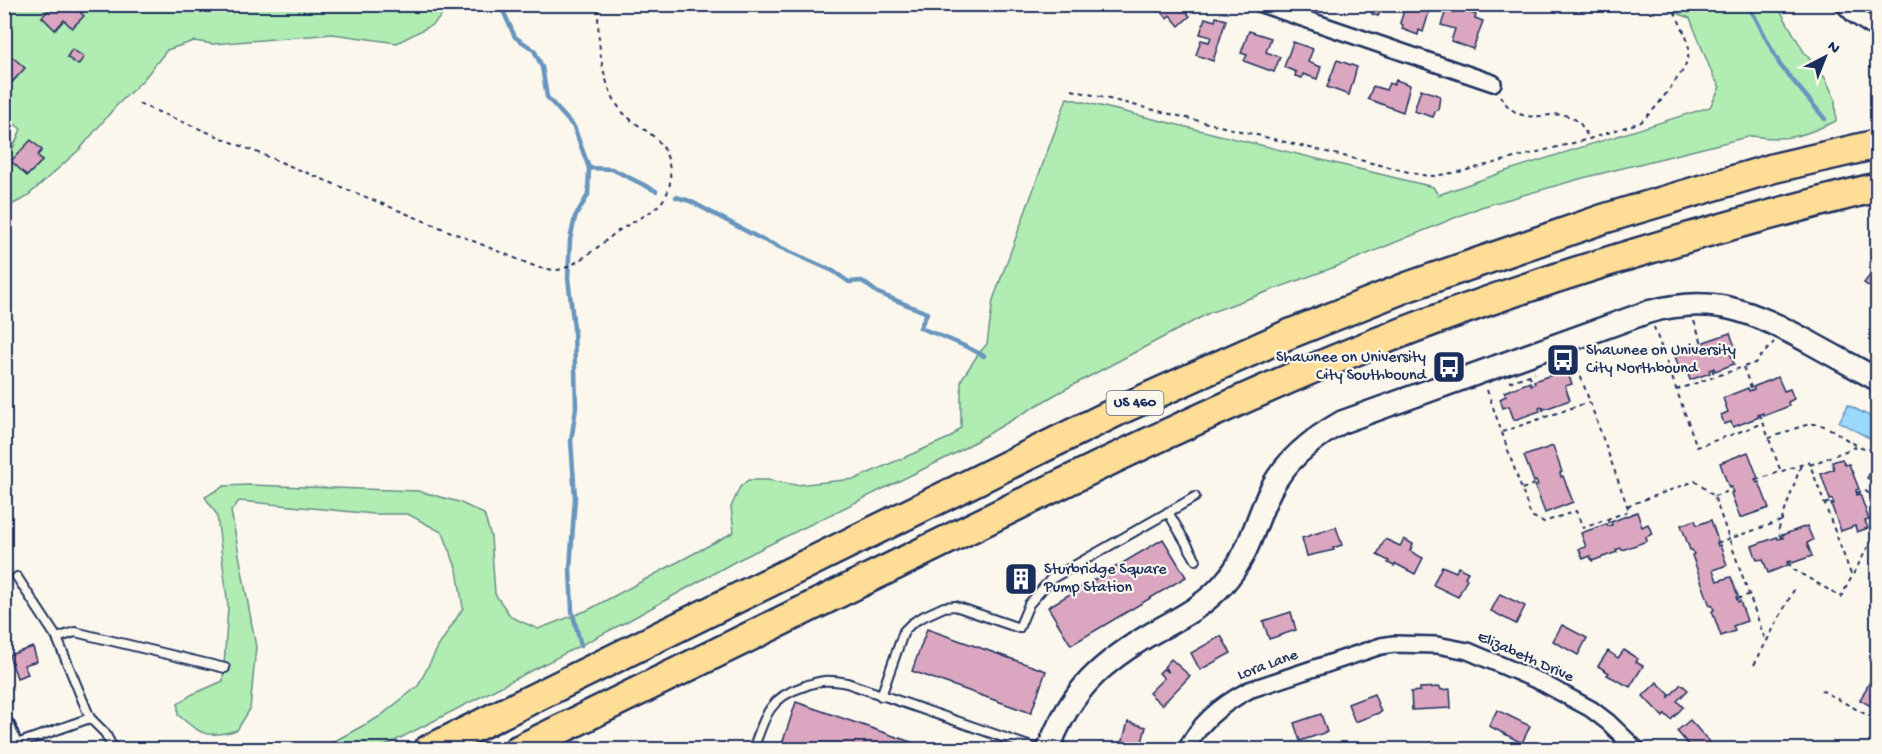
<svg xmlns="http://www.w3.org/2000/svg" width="1882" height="754" font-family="'Gochi Hand',sans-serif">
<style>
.green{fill:#b1edb3;stroke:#668e88;stroke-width:1.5;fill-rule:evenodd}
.water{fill:#9ad9fc;stroke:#6795bd;stroke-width:1.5}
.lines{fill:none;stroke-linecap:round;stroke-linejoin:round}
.stream{stroke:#6795bd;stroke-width:4.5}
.building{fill:#dba6bf;stroke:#1b2f5e;stroke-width:1.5}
.lane-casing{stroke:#1b2f5e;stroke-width:12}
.street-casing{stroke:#1b2f5e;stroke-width:20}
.secondary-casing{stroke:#1b2f5e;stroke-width:26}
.highway-casing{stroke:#1b2f5e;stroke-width:33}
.path{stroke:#1b2f5e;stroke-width:2;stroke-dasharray:4.5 4.5;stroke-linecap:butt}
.lane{stroke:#fbf7ec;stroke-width:8}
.street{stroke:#fbf7ec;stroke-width:15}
.secondary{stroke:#fbf7ec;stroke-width:21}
.highway{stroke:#fedd96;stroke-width:28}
.labels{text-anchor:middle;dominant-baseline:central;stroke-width:4.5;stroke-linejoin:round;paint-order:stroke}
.shield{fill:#fbf7ec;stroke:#5e6b89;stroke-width:1.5}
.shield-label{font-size:15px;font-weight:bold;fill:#1b2f5e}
.poi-label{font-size:16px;fill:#1b2f5e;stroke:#fbf7ec;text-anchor:start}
.street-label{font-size:16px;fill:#1b2f5e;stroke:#fbf7ec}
</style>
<rect width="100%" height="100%" fill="#fbf7ec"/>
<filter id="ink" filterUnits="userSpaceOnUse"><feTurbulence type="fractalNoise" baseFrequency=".0167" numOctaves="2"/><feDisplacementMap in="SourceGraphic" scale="12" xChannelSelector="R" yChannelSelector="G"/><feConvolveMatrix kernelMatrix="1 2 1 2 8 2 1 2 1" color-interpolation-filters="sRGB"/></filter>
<g filter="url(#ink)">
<g class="green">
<path d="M5 5H51L52 6 42 17 55 29 64 20 73 27 83 16 76 8 79 5H451L434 24 397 43 333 34 213 44 194 41 167 50 143 80 116 106 80 149 25 198 11 205 5 204V167L21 129 5 117V91L24 68 5 59ZM37 156 42 161 27 176 12 161Z"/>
<path d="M1656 5H1777L1804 52 1825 78 1835 99 1836 121C1801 137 1789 141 1751 136L1583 178 1481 207 1343 264 1209 313 1058 393 954 454 736 561 626 622 379 749H320L379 717 418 686 438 647 463 608 457 570 443 533 408 514H374L239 501 231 511 256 647 250 709 237 730C207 739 202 735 178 715V704L191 695 223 681 228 607 217 515 205 497 224 486 250 485 418 491 459 502 484 514 491 537 495 594 511 617 538 629 588 610 734 532 731 507 740 487 748 480H768L796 485 855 479 951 437 961 427V380L979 353 987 344 993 300 1067 98 1433 187 1438 195 1509 170 1710 107 1720 87 1713 76 1690 18Z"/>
</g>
<polygon class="water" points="1848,405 1877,420 1877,426 1871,439 1839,422"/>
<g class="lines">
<g class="stream">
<polyline points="500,4 515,37 534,50 542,67 547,97 574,127 589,168 588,195 575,217 570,240 568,278 574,328 576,408 571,441 575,497 570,569 572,611 581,646"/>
<polyline points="1746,4 1755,17 1780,65 1825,119"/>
<polyline points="589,168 612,169 656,191"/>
<path d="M676 197 690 201 759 238 833 271 849 282 862 281 878 293 927 313 920 328C942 336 963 344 984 356"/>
</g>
</g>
<g class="building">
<polygon points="51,4 79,4 76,8 84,16 72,28 64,20 55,30 42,17 52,6"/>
<polygon points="1150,4 1183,4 1181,6 1190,16 1179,26 1170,15 1167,18 1160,10 1157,12"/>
<polygon points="1368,4 1391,4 1389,10 1383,8 1378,16 1372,14 1373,6"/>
<polygon points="1406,4 1427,4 1426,8 1430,9 1423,32 1419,30 1418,35 1402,29 1403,25 1400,23"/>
<polygon points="1448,5 1476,15 1475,18 1483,21 1473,49 1451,41 1455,29 1441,25"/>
<polygon points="1216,17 1226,20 1213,61 1196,55 1201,40 1209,42 1211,37 1200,34 1205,18 1215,21"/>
<polygon points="1249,31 1271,38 1266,52 1280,57 1274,72 1244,61 1247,55 1241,53"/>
<polygon points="1293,42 1313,49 1308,62 1321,67 1317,79 1303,74 1302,78 1295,76 1296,72 1284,67"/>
<polygon points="72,49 84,57 78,65 67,57"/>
<polygon points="9,54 25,68 4,91 4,59"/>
<polygon points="1337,60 1357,67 1349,95 1327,87"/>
<polygon points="1396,80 1410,85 1403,112 1368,99 1373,86 1386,90 1389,83 1394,85"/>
<polygon points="1421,89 1440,96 1438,110 1436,110 1433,117 1414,111"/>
<polygon points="31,140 42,150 37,156 42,161 27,176 11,161"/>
<polygon points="1878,265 1878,293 1864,283"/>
<polygon points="1730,333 1735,347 1729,350 1734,364 1715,371 1714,368 1712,369 1709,370 1710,373 1690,380 1685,366 1679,368 1674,353 1700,344 1701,347 1705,345 1704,342"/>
<polygon points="1560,372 1562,376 1568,374 1572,384 1565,386 1570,400 1545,409 1542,407 1539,408 1540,411 1514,420 1509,406 1503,408 1500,399 1506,396 1504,392 1530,382 1531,385 1535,383 1534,381"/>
<polygon points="1778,377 1784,391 1790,389 1794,399 1788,402 1789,406 1764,416 1763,413 1758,415 1759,417 1733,427 1731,422 1724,424 1721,415 1728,412 1723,398 1748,388 1749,391 1754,389 1753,387"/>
<polygon points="1553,446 1562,472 1560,473 1561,477 1563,476 1573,502 1545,513 1535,486 1538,485 1536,481 1534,482 1524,456"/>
<polygon points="1748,452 1758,478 1755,479 1757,483 1759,482 1769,508 1740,518 1731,493 1733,492 1732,487 1729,488 1720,463"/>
<polygon points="1878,458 1878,484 1867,478"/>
<polygon points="1842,459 1845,465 1849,464 1859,489 1856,490 1857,495 1860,494 1869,520 1865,521 1868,528 1857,532 1855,526 1841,531 1831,504 1834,504 1832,499 1830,500 1821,474 1834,469 1832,462"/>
<polygon points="1637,512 1642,527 1648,524 1652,534 1646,537 1647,541 1622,550 1621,548 1616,550 1617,552 1592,561 1590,556 1583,559 1579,549 1586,547 1581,533 1607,524 1608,526 1612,525 1611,522"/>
<polygon points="1695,520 1697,525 1711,520 1718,541 1717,543 1718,546 1720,545 1727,565 1713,570 1717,581 1731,577 1738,596 1736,597 1738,602 1740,601 1747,621 1733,626 1735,631 1721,636 1712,611 1714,610 1712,605 1710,606 1692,555 1694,554 1692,550 1690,550 1681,525"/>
<polygon points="1807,526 1813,540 1807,543 1812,556 1792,563 1791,561 1787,562 1788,565 1768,573 1763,559 1757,560 1752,546 1777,537 1778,539 1783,538 1782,535"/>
<polygon points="1336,527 1342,545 1333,548 1334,550 1307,556 1302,538"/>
<polygon points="1163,539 1186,577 1071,645 1048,607"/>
<polygon points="1385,539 1400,546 1404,539 1413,544 1410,551 1423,558 1415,574 1396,564 1394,566 1388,563 1389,561 1377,555"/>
<polygon points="1442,566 1456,572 1458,567 1468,572 1465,577 1467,579 1458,597 1433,585"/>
<polygon points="1025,572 1029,579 1016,587 1012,580"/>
<polygon points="1500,594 1525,606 1516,624 1491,611"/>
<polygon points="1291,612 1296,630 1269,639 1263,621"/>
<polygon points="1562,625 1587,638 1578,655 1553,641"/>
<polygon points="927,629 1046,671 1031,713 912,671"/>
<polygon points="1221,636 1231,653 1200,670 1191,653"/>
<polygon points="33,647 37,661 24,665 28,674 17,678 9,655"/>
<polygon points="1624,650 1638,659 1636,662 1643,666 1630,687 1607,675 1609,673 1598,666 1608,651 1618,658"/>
<polygon points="1171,659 1190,676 1162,705 1149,693 1164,678 1159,673 1163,669 1169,672 1164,667"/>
<polygon points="1874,674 1878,676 1878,710 1860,700"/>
<polygon points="1657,682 1669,694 1669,697 1681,684 1688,690 1677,701 1683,707 1671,720 1665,714 1663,717 1643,696"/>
<polygon points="1440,687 1441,690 1450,689 1451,708 1412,710 1411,692 1420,691 1420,688"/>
<polygon points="1374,694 1381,712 1355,722 1348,704"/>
<polygon points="796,702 934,750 780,750"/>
<polygon points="1497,710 1530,726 1522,743 1489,726"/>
<polygon points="1321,714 1327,732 1300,741 1294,723"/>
<polygon points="1690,720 1715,748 1713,750 1693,750 1677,731"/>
<polygon points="1128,722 1146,727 1140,750 1120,750"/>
</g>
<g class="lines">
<g class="lane-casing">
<g id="lane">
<polyline points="1168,512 1196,560"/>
<polyline points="17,577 57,638 90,718"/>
<polyline points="57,638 75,632 225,668"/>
<polyline points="881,696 904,631 911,624 920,618 944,607 955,606 1019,628 1029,604 1051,579 1195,497"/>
<polyline points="11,746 90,718 105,733 114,750"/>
<path d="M753 750C764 719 768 698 802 687 821 680 827 679 847 683L1040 750"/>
</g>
</g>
<g class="street-casing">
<g id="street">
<polyline points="1261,4 1493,83"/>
<polyline points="1843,4 1854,15 1878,31"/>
<path d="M1186 750C1199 722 1222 704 1249 690L1381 646 1394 644 1437 645 1468 651 1541 682 1591 709 1608 722 1637 750"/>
</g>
</g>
<g class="secondary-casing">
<g id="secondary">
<polyline points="4,728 12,750"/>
<path d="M1048 750C1071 689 1102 662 1156 631 1184 616 1209 603 1229 577 1250 551 1256 520 1270 491 1285 460 1312 439 1342 422L1648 312C1714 294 1751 311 1809 342 1832 355 1855 367 1878 380"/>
</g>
</g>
<g class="highway-casing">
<g id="highway">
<polyline points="428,750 1122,409 1287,335 1407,287 1603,219 1774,168 1878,144"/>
<path d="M518 750C662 678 807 608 951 538 1091 469 1230 401 1375 343 1539 278 1707 229 1878 187"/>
</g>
</g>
<g class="path">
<polyline points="1072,90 1421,175 1433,176 1463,171 1589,139 1641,122 1657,106 1684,69 1688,58 1689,48 1686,36 1671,4"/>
<path d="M1500 96C1525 135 1552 103 1576 120 1582 124 1585 132 1589 139"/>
<path d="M139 104 539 268C545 268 551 270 557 270 572 269 602 244 614 234 639 215 674 210 670 171 669 161 666 149 659 142 647 128 628 122 618 106 599 76 598 38 598 4"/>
<polyline points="1694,321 1703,346"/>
<polyline points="1654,327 1697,447 1764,423"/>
<polyline points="1743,367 1752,390"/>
<polyline points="1712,369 1715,377"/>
<polyline points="1529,375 1533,384"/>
<polyline points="1509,382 1535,373"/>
<polyline points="1487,390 1531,516 1544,522 1576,511 1583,528 1629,511 1574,358"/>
<polyline points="1676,390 1755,363 1774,342"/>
<polyline points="1542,407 1545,416"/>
<polyline points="1760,414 1781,472"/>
<polyline points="1502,432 1589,402"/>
<path d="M1769 438C1781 435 1802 424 1814 424 1835 424 1853 453 1878 449"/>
<polyline points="1810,465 1858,446"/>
<polyline points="1756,480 1809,462 1852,577"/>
<polyline points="1522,489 1537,483"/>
<polyline points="1857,493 1864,490 1878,500"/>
<polyline points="1714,496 1732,490"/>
<polyline points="1825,504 1833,501"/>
<polyline points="1627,506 1695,481 1714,496 1766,642"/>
<polyline points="1607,519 1610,525"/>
<polyline points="1781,538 1778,531 1801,465"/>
<polyline points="1717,543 1781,521"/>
<polyline points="1789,562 1791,568 1841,597 1878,528"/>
<polyline points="1737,599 1748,595"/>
<polyline points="1754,665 1796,586"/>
<polyline points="1821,690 1878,721"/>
</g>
<use href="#lane" class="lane"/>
<use href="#street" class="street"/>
<use href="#secondary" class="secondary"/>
<use href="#highway" class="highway"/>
</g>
</g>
<defs>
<g id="bus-square" transform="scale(1.725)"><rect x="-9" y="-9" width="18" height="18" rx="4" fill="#1b2f5e" stroke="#fbf7ec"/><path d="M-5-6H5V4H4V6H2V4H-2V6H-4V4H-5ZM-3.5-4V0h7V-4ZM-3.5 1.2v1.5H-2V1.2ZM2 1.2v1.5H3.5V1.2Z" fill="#fff"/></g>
<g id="building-square" transform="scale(1.725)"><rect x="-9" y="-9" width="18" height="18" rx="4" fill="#1b2f5e" stroke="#fbf7ec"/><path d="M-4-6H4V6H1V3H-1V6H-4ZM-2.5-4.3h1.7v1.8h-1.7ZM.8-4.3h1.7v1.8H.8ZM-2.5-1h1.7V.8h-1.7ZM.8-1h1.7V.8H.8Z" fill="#fff"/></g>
</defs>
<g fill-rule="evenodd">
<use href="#bus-square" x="1563" y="360"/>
<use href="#bus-square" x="1449" y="367"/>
<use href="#building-square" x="1021" y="579"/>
</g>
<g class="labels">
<rect class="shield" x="1106.5" y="391" width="57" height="24" rx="4.5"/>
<g class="shield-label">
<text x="1135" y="403">US 460</text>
</g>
<g class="poi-label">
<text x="1586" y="351">Shawnee on University<tspan x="1586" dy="18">City Northbound</tspan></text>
<text x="1426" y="358" text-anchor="end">Shawnee on University<tspan x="1426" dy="18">City Southbound</tspan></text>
<text x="1044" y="570">Sturbridge Square<tspan x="1044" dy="18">Pump Station</tspan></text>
</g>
<g class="street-label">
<text transform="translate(1525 658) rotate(24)">Elizabeth Drive</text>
<text transform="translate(1268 666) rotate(-20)">Lora Lane</text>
</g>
</g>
<rect width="1882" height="754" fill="none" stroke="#fbf7ec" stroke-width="24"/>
<rect x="12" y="12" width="1858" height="730" fill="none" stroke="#1b2f5e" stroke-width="2" filter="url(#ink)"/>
<g transform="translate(1825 57) rotate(42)" stroke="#fbf7ec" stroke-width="4.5" paint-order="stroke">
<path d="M0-4.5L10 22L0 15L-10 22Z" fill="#1b2f5e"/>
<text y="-9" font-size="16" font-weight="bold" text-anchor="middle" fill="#1b2f5e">N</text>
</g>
</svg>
